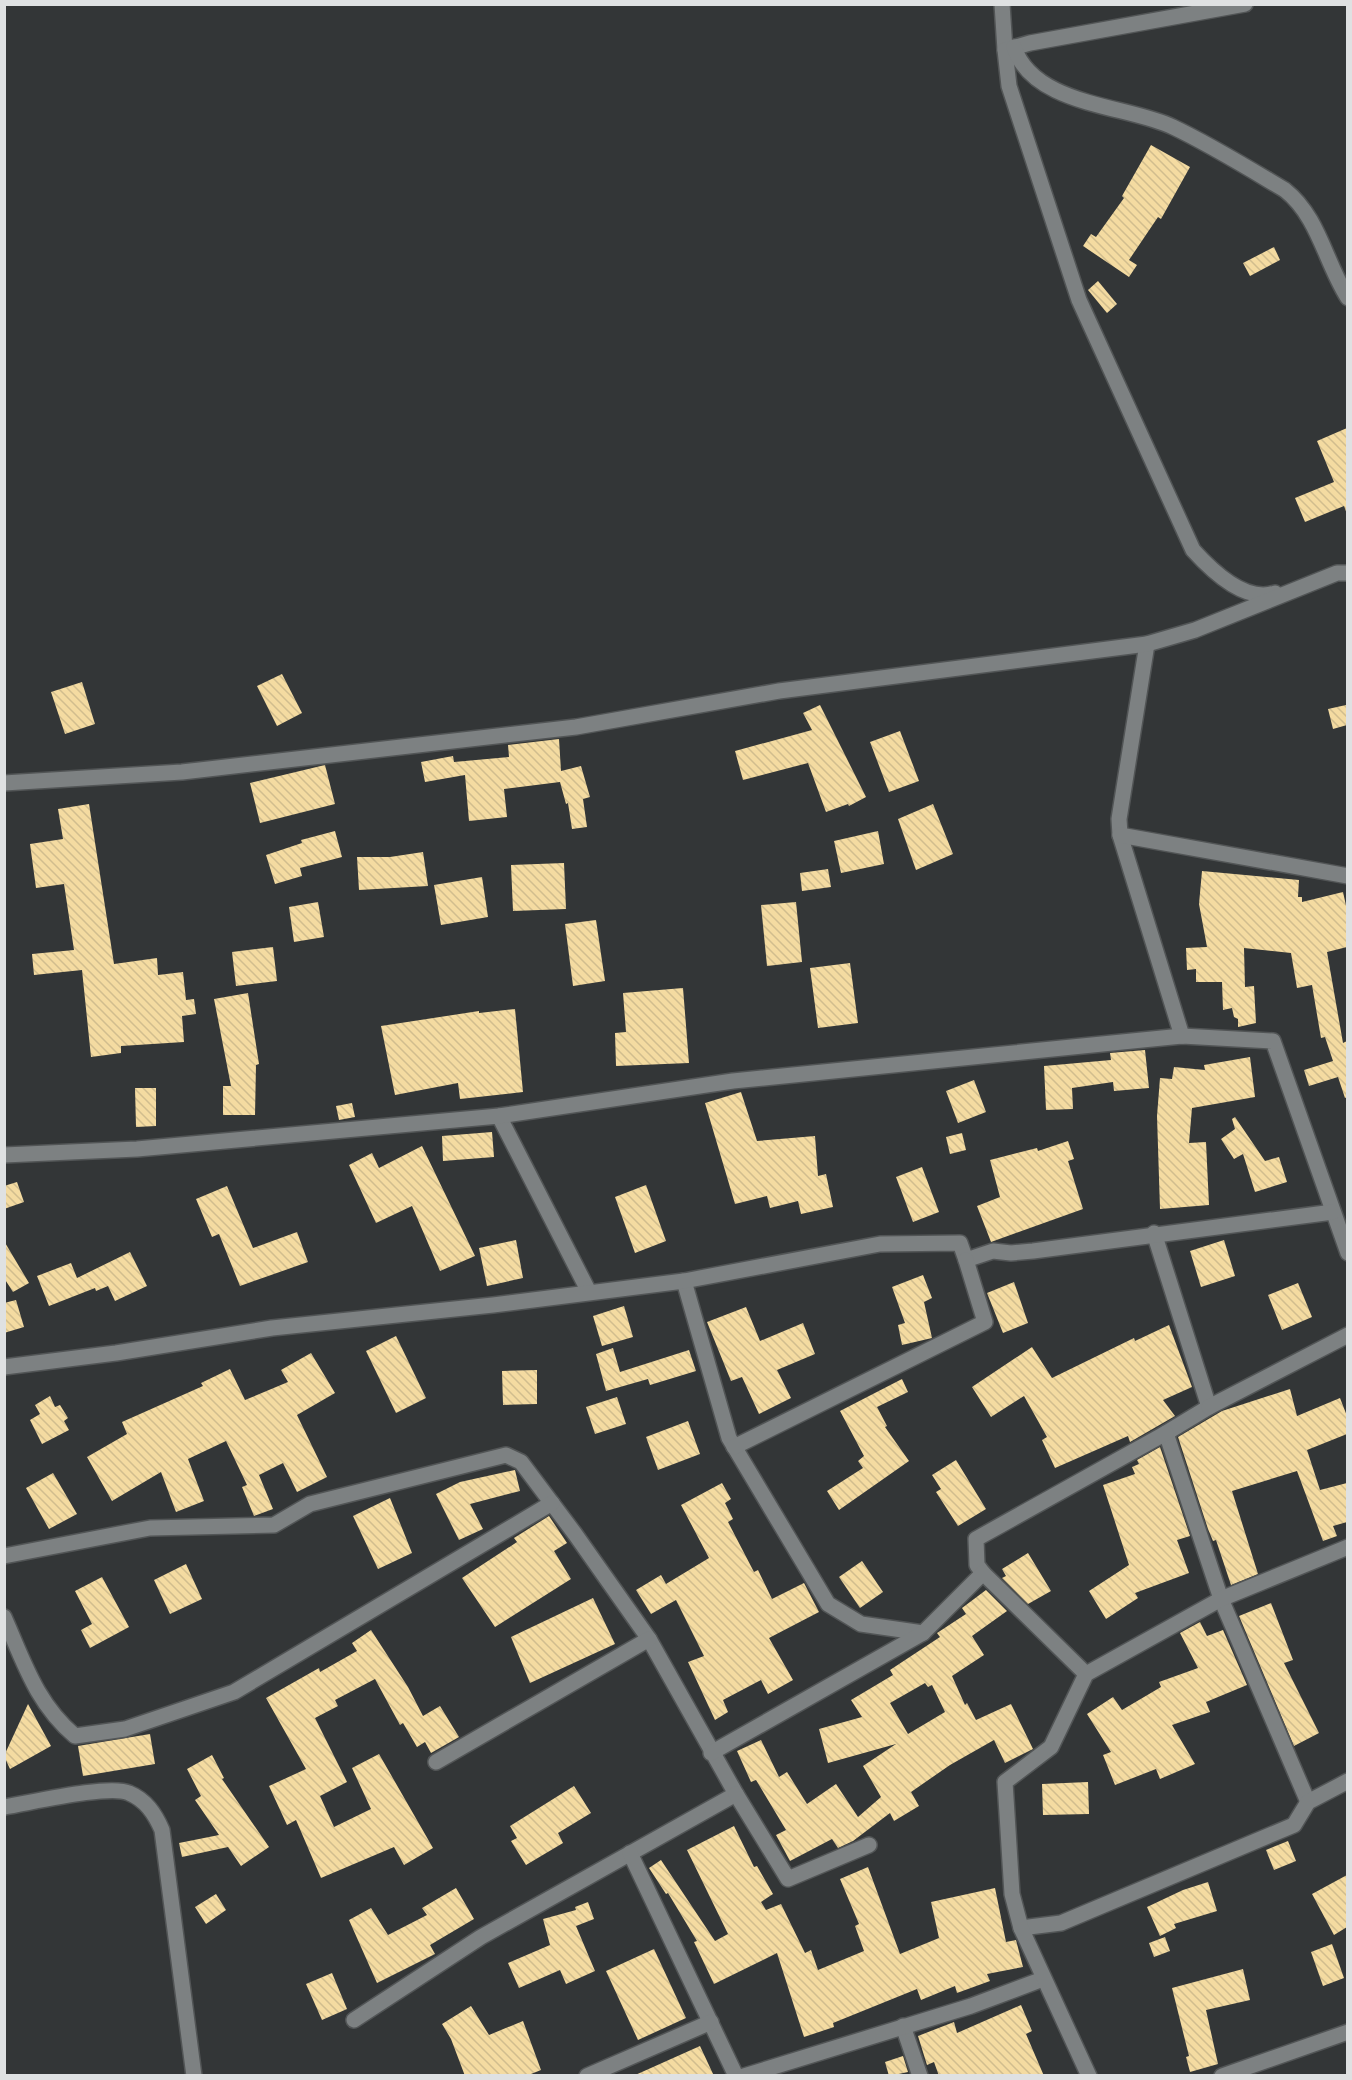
<svg xmlns="http://www.w3.org/2000/svg" width="1352" height="2080" font-family="'Open Sans',sans-serif">
<style>
.building{fill:url(#building-back-hatch);fill-rule:evenodd}
.lines{fill:none;stroke-linecap:round;stroke-linejoin:round}
.street-casing{stroke:#525556;stroke-width:18}
.street{stroke:#7d8182;stroke-width:15}
</style>
<defs>
<pattern id="building-back-hatch" width="6" height="6" patternUnits="userSpaceOnUse" patternTransform="scale(1.5)"><rect width="6" height="6" fill="#f4dba1"/><path d="M-1 5l2 2M0 0l6 6M5-1l2 2" fill="none" stroke="#d1bd8e"/></pattern>
</defs>
<rect width="100%" height="100%" fill="#333637"/>
<g class="building">
<polygon points="1151,145 1190,167 1161,219 1158,217 1129,260 1137,265 1129,277 1083,246 1091,234 1096,237 1124,198 1122,196"/>
<polygon points="1274,247 1280,260 1250,276 1243,263"/>
<polygon points="1098,281 1117,304 1107,313 1088,290"/>
<polygon points="1347,428 1347,514 1344,506 1305,522 1295,498 1334,482 1317,441"/>
<polygon points="282,674 302,713 277,726 257,686"/>
<polygon points="82,682 95,724 65,734 51,692"/>
<polygon points="820,705 866,797 849,806 848,804 826,812 808,763 743,780 735,751 812,730 803,713"/>
<polygon points="1346,705 1347,725 1333,729 1328,709"/>
<polygon points="900,731 919,781 889,792 870,742"/>
<polygon points="559,739 561,771 581,766 590,797 583,799 587,827 572,829 568,803 566,804 560,782 504,789 507,817 469,821 465,775 425,782 421,762 453,756 454,762 509,757 508,745"/>
<polygon points="325,765 335,804 260,823 250,783"/>
<polygon points="89,804 114,964 157,958 158,975 183,972 186,1000 194,999 196,1014 182,1016 184,1042 121,1046 121,1053 91,1057 82,970 34,975 32,954 74,950 64,884 36,888 30,844 63,839 58,809"/>
<polygon points="933,804 953,854 916,870 898,819"/>
<polygon points="335,831 342,857 300,868 302,876 275,884 266,855 302,843 301,840"/>
<polygon points="878,831 884,864 841,873 834,841"/>
<polygon points="423,852 428,886 359,890 357,857 390,857"/>
<polygon points="564,863 566,909 513,911 511,865"/>
<polygon points="828,869 831,887 802,891 800,873"/>
<polygon points="1202,871 1299,880 1298,897 1302,897 1302,902 1343,892 1347,910 1347,947 1327,952 1343,1043 1347,1041 1347,1097 1345,1098 1338,1077 1309,1086 1304,1070 1333,1061 1325,1037 1321,1038 1312,985 1297,988 1291,953 1244,948 1245,987 1254,986 1256,1023 1238,1027 1238,1019 1234,1017 1232,1008 1223,1010 1222,982 1196,982 1196,969 1187,970 1186,948 1207,947 1199,904"/>
<polygon points="482,877 488,917 441,925 434,885"/>
<polygon points="318,902 324,937 294,942 289,907"/>
<polygon points="796,902 802,962 767,966 761,905"/>
<polygon points="596,920 605,981 573,986 565,924"/>
<polygon points="273,947 277,981 236,986 232,952"/>
<polygon points="850,963 858,1023 818,1028 810,968"/>
<polygon points="683,988 689,1063 616,1066 615,1033 626,1032 623,993"/>
<polygon points="248,993 259,1064 256,1065 255,1115 223,1115 223,1086 231,1086 214,999"/>
<polygon points="515,1009 523,1092 460,1099 458,1083 395,1095 381,1026 479,1011 479,1013"/>
<polygon points="1145,1050 1149,1088 1114,1091 1113,1082 1072,1088 1073,1109 1046,1110 1044,1066 1111,1060 1110,1053"/>
<polygon points="1250,1057 1255,1097 1192,1108 1189,1143 1206,1142 1209,1205 1160,1209 1157,1116 1160,1078 1172,1079 1174,1067 1205,1070 1204,1065"/>
<polygon points="974,1080 986,1112 958,1123 946,1091"/>
<polygon points="135,1088 156,1088 156,1126 136,1127"/>
<polygon points="741,1092 757,1141 815,1136 818,1176 826,1174 833,1207 801,1214 798,1201 770,1208 767,1196 735,1204 705,1103"/>
<polygon points="352,1103 355,1117 339,1120 336,1106"/>
<polygon points="1235,1117 1265,1161 1279,1157 1287,1182 1255,1192 1243,1154 1234,1159 1221,1139 1235,1129 1232,1119"/>
<polygon points="492,1132 494,1157 443,1161 442,1136"/>
<polygon points="962,1133 966,1150 950,1154 946,1137"/>
<polygon points="1068,1141 1074,1159 1068,1161 1083,1209 991,1242 977,1206 1000,1197 990,1160 1037,1148 1038,1151"/>
<polygon points="422,1146 475,1256 440,1271 412,1206 376,1223 349,1165 372,1153 379,1168"/>
<polygon points="922,1167 939,1212 913,1222 896,1177"/>
<polygon points="17,1182 24,1202 4,1209 4,1186"/>
<polygon points="646,1185 666,1241 635,1253 615,1197"/>
<polygon points="227,1186 253,1248 297,1232 308,1262 240,1286 219,1234 212,1237 196,1199"/>
<polygon points="516,1240 523,1278 487,1286 479,1248"/>
<polygon points="1224,1240 1235,1276 1201,1287 1190,1251"/>
<polygon points="4,1241 29,1283 13,1292 4,1278"/>
<polygon points="130,1252 147,1286 115,1301 108,1286 96,1291 95,1288 49,1306 37,1276 71,1263 77,1278"/>
<polygon points="923,1275 932,1298 924,1302 932,1338 902,1345 898,1325 905,1323 892,1287"/>
<polygon points="1014,1282 1028,1323 1003,1333 987,1293"/>
<polygon points="1298,1283 1312,1317 1282,1330 1268,1295"/>
<polygon points="16,1300 24,1327 4,1333 4,1303"/>
<polygon points="624,1306 633,1337 602,1346 593,1316"/>
<polygon points="746,1307 760,1341 803,1323 815,1354 777,1370 791,1398 759,1414 742,1377 731,1381 707,1322"/>
<polygon points="1169,1325 1192,1387 1163,1400 1175,1416 1130,1442 1128,1436 1055,1468 1042,1440 1047,1437 1024,1396 991,1417 972,1387 1032,1347 1052,1378 1134,1338 1135,1341"/>
<polygon points="396,1336 426,1398 396,1413 366,1351"/>
<polygon points="613,1348 620,1372 689,1350 696,1371 650,1385 648,1379 606,1391 596,1354"/>
<polygon points="311,1353 335,1393 297,1415 327,1477 297,1492 283,1463 259,1475 273,1509 254,1516 242,1487 247,1485 226,1441 188,1459 204,1501 176,1512 161,1472 112,1501 87,1457 127,1434 122,1422 203,1386 201,1383 230,1369 245,1400 288,1382 281,1370"/>
<polygon points="537,1370 537,1404 503,1405 502,1371"/>
<polygon points="902,1379 908,1392 877,1407 887,1426 885,1427 909,1461 839,1510 827,1491 863,1468 858,1461 864,1456 840,1411"/>
<polygon points="1290,1389 1297,1416 1340,1398 1347,1416 1347,1434 1307,1450 1320,1490 1347,1483 1347,1522 1333,1526 1337,1536 1323,1541 1297,1471 1232,1491 1258,1574 1231,1585 1216,1540 1213,1541 1208,1529 1178,1437 1222,1411"/>
<polygon points="50,1396 55,1407 60,1405 68,1418 64,1421 69,1430 42,1444 30,1420 40,1414 35,1405"/>
<polygon points="617,1397 626,1424 595,1434 586,1407"/>
<polygon points="688,1421 700,1454 658,1470 646,1437"/>
<polygon points="1160,1447 1190,1536 1177,1540 1189,1573 1135,1593 1138,1598 1106,1619 1089,1591 1129,1565 1103,1485 1135,1474 1132,1467 1139,1464 1137,1460"/>
<polygon points="956,1460 986,1509 958,1526 936,1492 941,1489 932,1475"/>
<polygon points="515,1470 520,1491 470,1504 483,1529 459,1540 436,1494 460,1482"/>
<polygon points="53,1473 77,1514 49,1529 26,1488"/>
<polygon points="722,1483 731,1499 725,1503 733,1519 728,1522 754,1572 758,1570 772,1599 804,1583 819,1612 769,1638 793,1680 768,1694 761,1680 723,1700 728,1712 715,1720 688,1662 704,1656 676,1600 651,1614 636,1590 661,1575 666,1584 709,1558 681,1505"/>
<polygon points="390,1498 412,1553 378,1569 353,1516"/>
<polygon points="549,1516 567,1543 554,1551 571,1579 495,1627 462,1578 517,1542 514,1538"/>
<polygon points="1028,1553 1051,1591 1028,1604 1002,1578 1006,1576 1002,1569"/>
<polygon points="862,1561 883,1592 860,1608 839,1577"/>
<polygon points="186,1564 202,1599 170,1614 154,1580"/>
<polygon points="102,1577 129,1627 90,1648 81,1630 92,1624 75,1591"/>
<path d="M986 1590 1007 1611 972 1636 984 1655 952 1676 965 1705 967 1703 976 1720 1011 1704 1033 1749 1005 1763 994 1740 950 1765 911 1792 919 1806 894 1821 890 1813 853 1841 838 1848 832 1839 790 1861 776 1835 786 1830 756 1780 751 1782 737 1751 761 1740 779 1777 787 1772 807 1804 836 1784 858 1817 881 1797 863 1766 896 1744 828 1763 819 1729 862 1717 851 1700 893 1675 890 1670 940 1637 937 1633 966 1614 962 1608ZM925 1683 928 1687 932 1685 945 1712 908 1734 890 1703Z"/>
<polygon points="593,1598 615,1644 530,1683 511,1637"/>
<polygon points="1271,1603 1293,1660 1284,1663 1319,1733 1294,1746 1239,1616"/>
<polygon points="1200,1622 1207,1636 1223,1630 1247,1685 1206,1702 1210,1712 1172,1725 1195,1764 1160,1779 1156,1769 1115,1785 1103,1755 1111,1752 1087,1714 1113,1697 1122,1710 1161,1687 1159,1682 1198,1668 1180,1633"/>
<polygon points="371,1630 408,1687 423,1716 440,1706 459,1737 431,1753 425,1742 417,1747 403,1723 400,1725 375,1679 335,1700 338,1706 315,1718 347,1782 320,1796 334,1827 371,1809 352,1768 379,1754 433,1848 404,1865 394,1847 321,1878 296,1820 287,1825 269,1786 306,1769 266,1698 319,1668 320,1672 357,1651 352,1643"/>
<polygon points="28,1704 51,1746 10,1769 4,1756"/>
<polygon points="150,1734 155,1764 83,1776 78,1746"/>
<polygon points="212,1755 224,1778 222,1779 269,1847 241,1866 228,1847 182,1857 179,1843 219,1835 195,1800 201,1796 187,1769"/>
<polygon points="1088,1782 1089,1814 1043,1815 1042,1784"/>
<polygon points="574,1786 591,1813 558,1833 563,1843 526,1865 511,1841 517,1838 510,1826"/>
<polygon points="734,1826 754,1867 757,1866 773,1894 761,1902 766,1910 781,1904 805,1953 811,1950 818,1970 864,1951 855,1926 859,1924 840,1879 868,1867 900,1954 939,1938 931,1902 995,1888 1006,1942 1016,1940 1023,1967 987,1974 990,1981 957,1993 955,1986 921,2000 917,1989 833,2023 834,2027 804,2037 777,1953 714,1984 694,1942 697,1941 668,1893 666,1894 649,1868 661,1860 715,1941 728,1934 687,1850"/>
<polygon points="1288,1841 1296,1861 1274,1870 1266,1850"/>
<polygon points="1347,1875 1347,1927 1334,1935 1312,1894"/>
<polygon points="1208,1882 1217,1911 1174,1924 1176,1928 1160,1936 1147,1907 1183,1890"/>
<polygon points="456,1888 474,1919 430,1945 435,1954 377,1983 349,1920 371,1908 388,1935 427,1915 422,1908"/>
<polygon points="216,1894 226,1910 206,1924 195,1907"/>
<polygon points="588,1902 594,1919 576,1926 595,1971 566,1984 560,1970 519,1988 508,1963 550,1945 543,1919 576,1910 575,1907"/>
<polygon points="1165,1937 1170,1951 1154,1957 1149,1943"/>
<polygon points="1332,1944 1344,1978 1323,1986 1311,1952"/>
<polygon points="654,1949 686,2018 638,2040 606,1971"/>
<polygon points="1243,1969 1250,2000 1206,2010 1218,2064 1190,2072 1186,2057 1189,2056 1172,1988"/>
<polygon points="332,1973 347,2009 322,2020 306,1984"/>
<polygon points="1021,2005 1032,2031 1026,2034 1044,2076 939,2076 934,2062 927,2065 918,2036 954,2022 957,2033"/>
<polygon points="471,2006 489,2035 523,2021 541,2070 526,2076 465,2076 451,2039 442,2024"/>
<polygon points="700,2046 714,2076 633,2076"/>
<polygon points="903,2056 908,2072 889,2076 885,2062"/>
</g>
<g class="lines">
<g class="street-casing">
<g id="street">
<polyline points="1002,4 1005,50"/>
<path d="M1245 4 1030 43 1005 50 1009 86 1079 300 1193 550C1212 571 1245 603 1275 593"/>
<path d="M1014 47C1033 106 1127 105 1173 127 1211 145 1248 168 1285 190 1319 217 1325 262 1348 298"/>
<polyline points="1147,644 1119,819 1120,835 1182,1036"/>
<polyline points="4,783 182,772 576,727 779,691 1147,644 1195,630 1337,573 1348,573"/>
<polyline points="1120,835 1348,876"/>
<polyline points="499,1116 589,1292"/>
<polyline points="4,1155 137,1149 499,1116 733,1081 1182,1036 1273,1041 1348,1253"/>
<polyline points="1154,1233 1209,1407 1166,1433 1221,1599 1308,1802"/>
<polyline points="684,1281 729,1438 828,1604 861,1624 923,1633"/>
<polyline points="4,1367 116,1353 272,1328 493,1305 684,1281 880,1244 960,1243 966,1260 993,1251 1011,1253 1033,1251 1333,1212"/>
<polyline points="1209,1407 1348,1335"/>
<polyline points="734,1447 985,1322 966,1260"/>
<polyline points="4,1556 150,1528 274,1525 310,1504 506,1455 521,1462 575,1534 649,1639 736,1794 481,1937 354,2020"/>
<polyline points="983,1573 977,1565 976,1539 1166,1433"/>
<path d="M4 1617C24 1662 36 1703 75 1736L125 1729 234 1692 552 1503"/>
<polyline points="711,1753 923,1633 983,1573 1086,1674"/>
<polyline points="436,1762 649,1639"/>
<polyline points="736,1794 788,1879 869,1845"/>
<path d="M4 1807C30 1803 109 1784 129 1793 146 1800 155 1814 162 1830L194 2076"/>
<polyline points="630,1853 736,2076"/>
<polyline points="1021,1928 1061,1923 1294,1825 1308,1802 1348,1781"/>
<polyline points="903,2026 920,2076"/>
<polyline points="587,2076 711,2022"/>
<polyline points="744,2076 971,2006 1043,1979"/>
<polyline points="1089,2076 1021,1928 1012,1894 1005,1782 1051,1747 1086,1674 1221,1599 1348,1547"/>
<polyline points="1222,2076 1348,2032"/>
</g>
</g>
<use href="#street" class="street"/>
</g>
<rect width="1352" height="2080" fill="none" stroke="#dfe1e2" stroke-width="12"/>
</svg>
